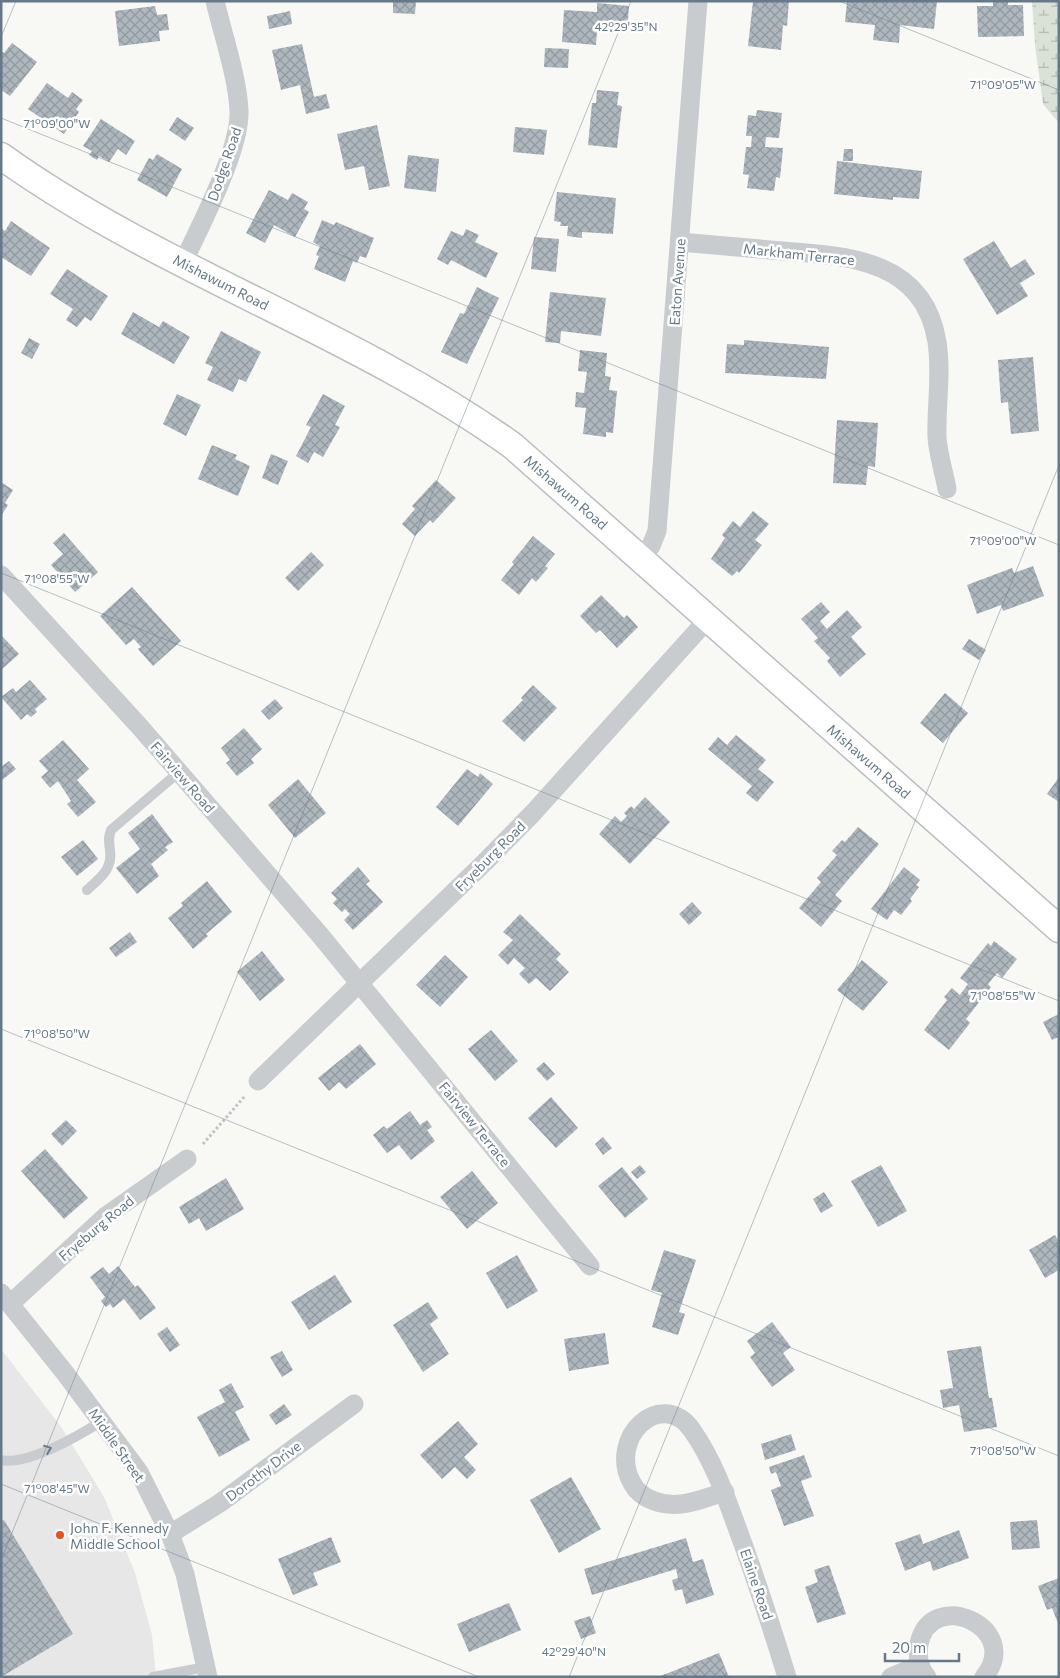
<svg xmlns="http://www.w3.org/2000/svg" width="1060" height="1678" font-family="Commissioner,sans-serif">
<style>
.built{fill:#e6e7e6}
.wetland{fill:url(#wetland-marsh)}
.building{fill:url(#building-cross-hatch)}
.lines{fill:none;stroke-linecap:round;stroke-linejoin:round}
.secondary-casing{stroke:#b8bec2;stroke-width:29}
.path{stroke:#bfc2c4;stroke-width:3;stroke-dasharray:2.5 2.5;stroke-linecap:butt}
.lane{stroke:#c8cccf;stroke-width:10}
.street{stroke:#c8cccf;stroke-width:19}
.secondary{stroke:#fff;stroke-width:26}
.oneway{stroke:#6a7d8c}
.ticks{fill:none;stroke:#657989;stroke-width:1;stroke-opacity:0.45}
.poi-dot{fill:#ef4e1e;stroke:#fff;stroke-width:2}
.labels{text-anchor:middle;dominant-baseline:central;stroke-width:5;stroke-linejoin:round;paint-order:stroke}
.street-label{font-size:14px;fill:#657989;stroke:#fff}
.poi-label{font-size:14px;fill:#657989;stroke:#fff;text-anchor:start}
.ticks-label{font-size:12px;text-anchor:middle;fill:#657989;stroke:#fff;stroke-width:5;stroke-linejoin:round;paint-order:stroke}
</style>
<defs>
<pattern id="wetland-marsh" width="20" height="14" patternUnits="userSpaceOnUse" patternTransform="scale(1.25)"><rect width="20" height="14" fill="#dae1d6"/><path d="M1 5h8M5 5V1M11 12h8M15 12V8" fill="none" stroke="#b4bbb3"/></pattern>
<pattern id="building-cross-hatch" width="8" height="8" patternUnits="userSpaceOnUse" patternTransform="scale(1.25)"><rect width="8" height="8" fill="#aeb7bd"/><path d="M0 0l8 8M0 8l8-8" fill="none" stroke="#919a9f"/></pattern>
</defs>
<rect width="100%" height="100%" fill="#f8f8f5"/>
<polygon class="built" points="1,1349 62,1428 104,1497 135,1573 152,1635 156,1677 1,1677"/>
<polygon class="wetland" points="1032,1 1059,1 1059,123 1043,104 1035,45"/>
<g class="building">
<polygon points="393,1 416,1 415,14 393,13"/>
<polygon points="753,1 789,1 787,26 783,25 781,50 748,46"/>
<polygon points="847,1 937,1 934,29 900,25 899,43 873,40 875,25 845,22"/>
<polygon points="993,1 1008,1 1008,5 1023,5 1024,36 978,37 977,6 993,6"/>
<polygon points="597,3 629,6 627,33 597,31 596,45 562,42 564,10 597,12"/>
<polygon points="155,6 157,15 167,14 169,30 159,31 160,41 119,46 115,11"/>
<polygon points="290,11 292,24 269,29 267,16"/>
<polygon points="12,43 37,62 10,96 1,90 1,51 4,53"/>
<polygon points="302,44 314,97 326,94 330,108 306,114 300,85 281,90 272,50"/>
<polygon points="545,48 569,49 568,68 544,67"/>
<polygon points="47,83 68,98 72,92 83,100 76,109 79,112 64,134 28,109"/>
<polygon points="597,90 619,92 617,105 622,106 617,148 588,145 592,103 596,103"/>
<polygon points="757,110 782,113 779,138 766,137 765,147 783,148 780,178 776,177 774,191 747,188 749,175 743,174 746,147 751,147 752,136 746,136 748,115 756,116"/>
<polygon points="177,117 194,128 185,141 169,130"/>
<polygon points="101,119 135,141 126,155 118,149 109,162 99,156 97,160 89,155 92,151 83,146"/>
<polygon points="377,125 390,186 369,190 364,166 345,170 337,134"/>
<polygon points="515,127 547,130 544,155 513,152"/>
<polygon points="844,149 853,149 853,161 843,161"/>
<polygon points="157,154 182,169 167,197 137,180 149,158 153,160"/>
<polygon points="408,155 439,159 436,192 404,188"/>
<polygon points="837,161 922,171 919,199 893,197 893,200 834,194"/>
<polygon points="269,190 288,200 292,193 308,202 304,209 309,212 295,237 274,225 265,243 246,233"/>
<polygon points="557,192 616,198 613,234 582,232 582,238 567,236 568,226 560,226 561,222 554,221"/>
<polygon points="322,220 334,225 336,222 374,238 366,258 360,256 357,263 353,261 345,282 314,269 319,256 316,255 320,246 313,242"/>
<polygon points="11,221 50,248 31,276 1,257 1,228 5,231"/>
<polygon points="466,229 479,235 475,242 498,253 486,278 451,260 448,265 437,259 451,231 463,236"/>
<polygon points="534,237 559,239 556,272 531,269"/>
<polygon points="994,241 1011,268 1025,259 1035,274 1020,283 1028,296 997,315 963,259"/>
<polygon points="67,269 108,296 91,321 85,317 77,327 66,320 73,309 50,294"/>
<polygon points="477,287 499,298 467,364 441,352 460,313 464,314"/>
<polygon points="550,292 606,298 601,336 561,331 560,343 545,342"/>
<polygon points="133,312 159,327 163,321 190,337 174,364 121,334"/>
<polygon points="221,331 261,352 246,382 239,379 233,392 207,380 213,367 205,363"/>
<polygon points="29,338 40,344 32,359 21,353"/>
<polygon points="744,340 829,347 826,379 725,373 727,344 744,345"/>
<polygon points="580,350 607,353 605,376 611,377 609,390 617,391 613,433 606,432 606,437 583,434 586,408 575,407 576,392 584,393 587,372 578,371"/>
<polygon points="1033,357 1039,431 1011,434 1008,402 1001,403 998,360"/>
<polygon points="177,394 201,405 186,436 163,424"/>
<polygon points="323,394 345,406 335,425 340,427 323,457 314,452 308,463 296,456 311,427 306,425"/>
<polygon points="837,420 878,423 875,467 868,466 866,485 833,483"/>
<polygon points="212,445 237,455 235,459 250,466 238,496 198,479"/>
<polygon points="271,454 288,461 278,485 262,478"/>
<polygon points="436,480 456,498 433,523 430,520 415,536 402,524 415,509 412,506"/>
<polygon points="1,482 13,490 5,503 8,505 1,516"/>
<polygon points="753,511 769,524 755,540 762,545 739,573 737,571 732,576 711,559 725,538 722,535 733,521 740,527"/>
<polygon points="64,533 98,572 75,592 51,565 63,554 53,543"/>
<polygon points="533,536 555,554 545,566 548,568 536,582 532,578 519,595 501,580 514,564 512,562"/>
<polygon points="311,552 324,565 298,591 285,578"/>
<polygon points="1033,566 1044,596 1003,611 1001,605 977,614 967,585 1012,568 1014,573"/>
<polygon points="132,587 181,641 153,666 138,649 141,647 134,639 126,645 100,616"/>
<polygon points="601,595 624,618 627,615 638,627 617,648 600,630 596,633 580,616"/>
<polygon points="821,602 830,612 820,621 827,629 847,610 862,627 851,637 866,654 840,677 827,661 830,658 814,641 818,638 801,619"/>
<polygon points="1,635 19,654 1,670"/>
<polygon points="969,639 986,650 979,660 962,649"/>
<polygon points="30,680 47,699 35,709 37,712 31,717 27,714 21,720 1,697 13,688 16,692"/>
<polygon points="533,685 557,708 524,742 502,721 523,700 521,698"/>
<polygon points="945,693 968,713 943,743 920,723"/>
<polygon points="275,699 283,708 269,720 261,711"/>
<polygon points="244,728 262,749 251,759 254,763 237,776 226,763 230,760 221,748"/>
<polygon points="736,735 766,760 758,769 774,782 757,802 746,793 752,786 708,749 718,737 727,745"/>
<polygon points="63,740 89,769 77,780 96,802 78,817 67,804 71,801 58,781 50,788 41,777 48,771 39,761"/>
<polygon points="9,761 16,769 1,781 1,767"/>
<polygon points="467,769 478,777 480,773 493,784 458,826 436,807"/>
<polygon points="1059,777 1059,802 1047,794"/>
<polygon points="298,779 326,813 295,838 268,805"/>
<polygon points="645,797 670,822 630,864 599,834 615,816 621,822 627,816 624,813 631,806 634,809"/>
<polygon points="152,814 173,842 165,847 168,850 151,864 159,876 137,894 116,868 140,849 128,833"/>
<polygon points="858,827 879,844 835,895 842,901 821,927 799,908 821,882 817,878 837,855 832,851 842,840 845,842"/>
<polygon points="83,840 98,859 77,876 61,857"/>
<polygon points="358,867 370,881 366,884 383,902 353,930 344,920 350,914 345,909 342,912 333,903 337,899 331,893"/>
<polygon points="904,867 920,880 916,885 919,887 910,899 912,901 901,915 894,910 887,920 871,909"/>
<polygon points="207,881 232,912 206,934 208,936 193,949 168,918 183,906 181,903"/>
<polygon points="692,902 702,913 689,925 679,914"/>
<polygon points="520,914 561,954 556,959 569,972 550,991 536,978 529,984 519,974 525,968 514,958 508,965 498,955 513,940 503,932"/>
<polygon points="130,932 137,942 116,957 109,948"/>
<polygon points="994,941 1017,959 1002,978 997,973 988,984 991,987 966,1019 970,1023 949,1050 924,1030 947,1000 944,997 952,988 960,995 968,984 960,978 988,943 991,946"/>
<polygon points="262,951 285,980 260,1001 237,972"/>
<polygon points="445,955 468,977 440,1007 416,985"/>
<polygon points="862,960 888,982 863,1011 837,990"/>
<polygon points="1059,1014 1059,1037 1052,1040 1043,1022"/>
<polygon points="491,1030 518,1061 495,1081 468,1049"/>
<polygon points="360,1044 376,1064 346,1089 339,1082 329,1091 318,1078"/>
<polygon points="544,1062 555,1074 547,1081 536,1069"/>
<polygon points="551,1097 578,1128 556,1148 528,1118"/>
<polygon points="410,1111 420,1125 427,1120 432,1127 427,1130 435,1141 411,1160 399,1145 387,1153 373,1135 384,1126 387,1129"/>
<polygon points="66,1120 77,1131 62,1146 51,1134"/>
<polygon points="603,1137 612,1148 603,1155 595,1144"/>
<polygon points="45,1149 88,1198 64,1219 21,1171"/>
<polygon points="640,1165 646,1172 637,1179 631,1172"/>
<polygon points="881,1165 907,1211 878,1227 851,1181"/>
<polygon points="622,1167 648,1199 625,1218 598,1186"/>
<polygon points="472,1171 498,1203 467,1229 440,1197"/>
<polygon points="226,1178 244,1209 206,1231 199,1218 189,1224 179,1207"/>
<polygon points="824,1192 833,1206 821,1213 813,1199"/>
<polygon points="1055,1235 1059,1242 1059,1270 1045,1278 1029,1250"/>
<polygon points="664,1250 696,1260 679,1312 685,1314 678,1335 652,1327 662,1293 651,1290"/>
<polygon points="517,1255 538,1291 507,1309 486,1273"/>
<polygon points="118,1266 135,1287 138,1285 156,1308 140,1320 124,1299 113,1308 110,1304 106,1307 101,1301 105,1297 90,1277 103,1267 109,1274"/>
<polygon points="335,1275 352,1302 309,1330 291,1302"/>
<polygon points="428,1302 438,1318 430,1324 449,1354 423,1372 393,1325"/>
<polygon points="772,1322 791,1347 783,1353 795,1370 772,1387 750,1357 755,1353 747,1341"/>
<polygon points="167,1327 180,1345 170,1352 157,1334"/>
<polygon points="605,1333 609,1364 569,1371 564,1339"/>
<polygon points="981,1346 989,1398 992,1398 997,1427 964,1432 959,1405 943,1408 940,1390 953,1388 947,1351"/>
<polygon points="282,1351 293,1370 282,1377 270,1357"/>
<polygon points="231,1383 244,1407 235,1412 250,1440 219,1457 197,1417 225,1402 219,1390"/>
<polygon points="284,1404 292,1415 276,1425 269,1415"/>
<polygon points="458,1421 478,1444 464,1457 476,1470 467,1479 455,1467 442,1479 420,1455"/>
<polygon points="791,1434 796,1450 765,1460 761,1444"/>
<polygon points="804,1455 812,1477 801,1481 814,1516 784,1526 771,1490 781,1486 776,1472 771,1474 769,1467"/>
<polygon points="571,1477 601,1529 559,1553 530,1500"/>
<polygon points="4,1520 73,1634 1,1677 1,1521"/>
<polygon points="1037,1520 1040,1548 1012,1550 1010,1522"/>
<polygon points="959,1530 969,1558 933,1571 930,1561 905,1571 895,1543 920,1534 923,1544"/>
<polygon points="331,1537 341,1562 313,1573 318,1585 293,1595 278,1559"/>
<polygon points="686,1538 693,1562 703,1559 714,1595 686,1604 682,1589 675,1591 672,1580 678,1578 676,1569 592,1595 584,1569"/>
<polygon points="829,1565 846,1614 817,1623 805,1587 818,1582 814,1570"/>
<polygon points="1059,1578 1059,1626 1052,1608 1047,1610 1038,1586"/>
<polygon points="509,1603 521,1630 469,1652 457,1624"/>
<polygon points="590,1616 596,1633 581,1639 574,1621"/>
<polygon points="719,1653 729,1677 658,1677"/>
</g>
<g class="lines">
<g class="secondary-casing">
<path id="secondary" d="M1 156C161 271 353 331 513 446L1059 929"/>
</g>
<polyline class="path" points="203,1144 245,1096"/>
<g class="lane">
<path d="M87 890C100 878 113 869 110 850 109 843 108 837 111 830L179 772"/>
<path d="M1 1460C27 1466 80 1435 102 1421"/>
<polyline points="153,1677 206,1667"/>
</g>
<g class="street">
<path d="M680 242C714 245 748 248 782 251 849 256 924 260 937 342 942 374 936 405 937 437 938 454 944 472 947 489"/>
<path d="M183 263C200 226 241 149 239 110 237 75 223 35 215 1"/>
<polyline points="641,558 651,546 657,531 698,1"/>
<polyline points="1,575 140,727 320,935 590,1266"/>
<polyline points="258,1081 485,862 533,813 708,619"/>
<polyline points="1,1293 65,1373 139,1472 170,1534 185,1574 208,1677"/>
<polyline points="10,1304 106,1216 187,1159"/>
<path d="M725 1492C710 1496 696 1503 681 1504 663 1506 641 1500 632 1483 607 1438 661 1387 692 1430 712 1459 723 1489 735 1522 754 1573 771 1625 787 1677"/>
<polyline points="170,1534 220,1503 354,1404"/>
<polyline points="891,1677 920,1665"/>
<path d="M927 1677C919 1668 917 1656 919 1644 931 1586 1024 1628 984 1677"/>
</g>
<use href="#secondary" class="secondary"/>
</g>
<defs><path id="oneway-chevron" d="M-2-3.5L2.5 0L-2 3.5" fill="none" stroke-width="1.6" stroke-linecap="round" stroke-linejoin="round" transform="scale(1.25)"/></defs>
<use class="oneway" href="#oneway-chevron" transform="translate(48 1449) rotate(-21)"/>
<path class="ticks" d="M839 1 1059 90M1 37 16 1M1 118 1059 545M1 573 1059 1001M1 1029 1059 1456M1 1484 479 1677M1 1560 631 1M569 1677 1059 465"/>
<circle class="poi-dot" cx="60" cy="1535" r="5"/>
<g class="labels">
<g class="street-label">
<text transform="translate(224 164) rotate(-71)">Dodge Road</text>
<text transform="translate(799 254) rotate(6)">Markham Terrace</text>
<text transform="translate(221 282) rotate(27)">Mishawum Road</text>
<text transform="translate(677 282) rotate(-86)">Eaton Avenue</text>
<text transform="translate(566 492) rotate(41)">Mishawum Road</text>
<text transform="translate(869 761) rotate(41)">Mishawum Road</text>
<text transform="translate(183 777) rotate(49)">Fairview Road</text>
<text transform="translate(490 856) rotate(-45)">Fryeburg Road</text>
<text transform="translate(475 1124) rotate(51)">Fairview Terrace</text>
<text transform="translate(96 1228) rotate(-40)">Fryeburg Road</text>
<text transform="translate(117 1445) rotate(55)">Middle Street</text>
<text transform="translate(263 1471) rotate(-37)">Dorothy Drive</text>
<text transform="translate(757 1584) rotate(71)">Elaine Road</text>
</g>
<g class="poi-label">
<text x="70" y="1527">John F. Kennedy<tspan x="70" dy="16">Middle School</tspan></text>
</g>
</g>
<g class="ticks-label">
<text x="626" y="31">42°29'35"N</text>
<text x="1003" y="89">71°09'05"W</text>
<text x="57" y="128">71°09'00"W</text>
<text x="1003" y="545">71°09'00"W</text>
<text x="57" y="583">71°08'55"W</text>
<text x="1003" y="1000">71°08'55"W</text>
<text x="57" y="1038">71°08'50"W</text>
<text x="1003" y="1455">71°08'50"W</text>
<text x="57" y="1493">71°08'45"W</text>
<text x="574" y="1656">42°29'40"N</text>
</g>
<rect width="1060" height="1678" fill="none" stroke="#657989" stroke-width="5"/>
<path d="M885 1653v8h74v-8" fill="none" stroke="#657989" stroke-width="2.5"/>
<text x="892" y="1653" font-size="15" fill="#657989" stroke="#ffffff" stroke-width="4" paint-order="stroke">20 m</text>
</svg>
